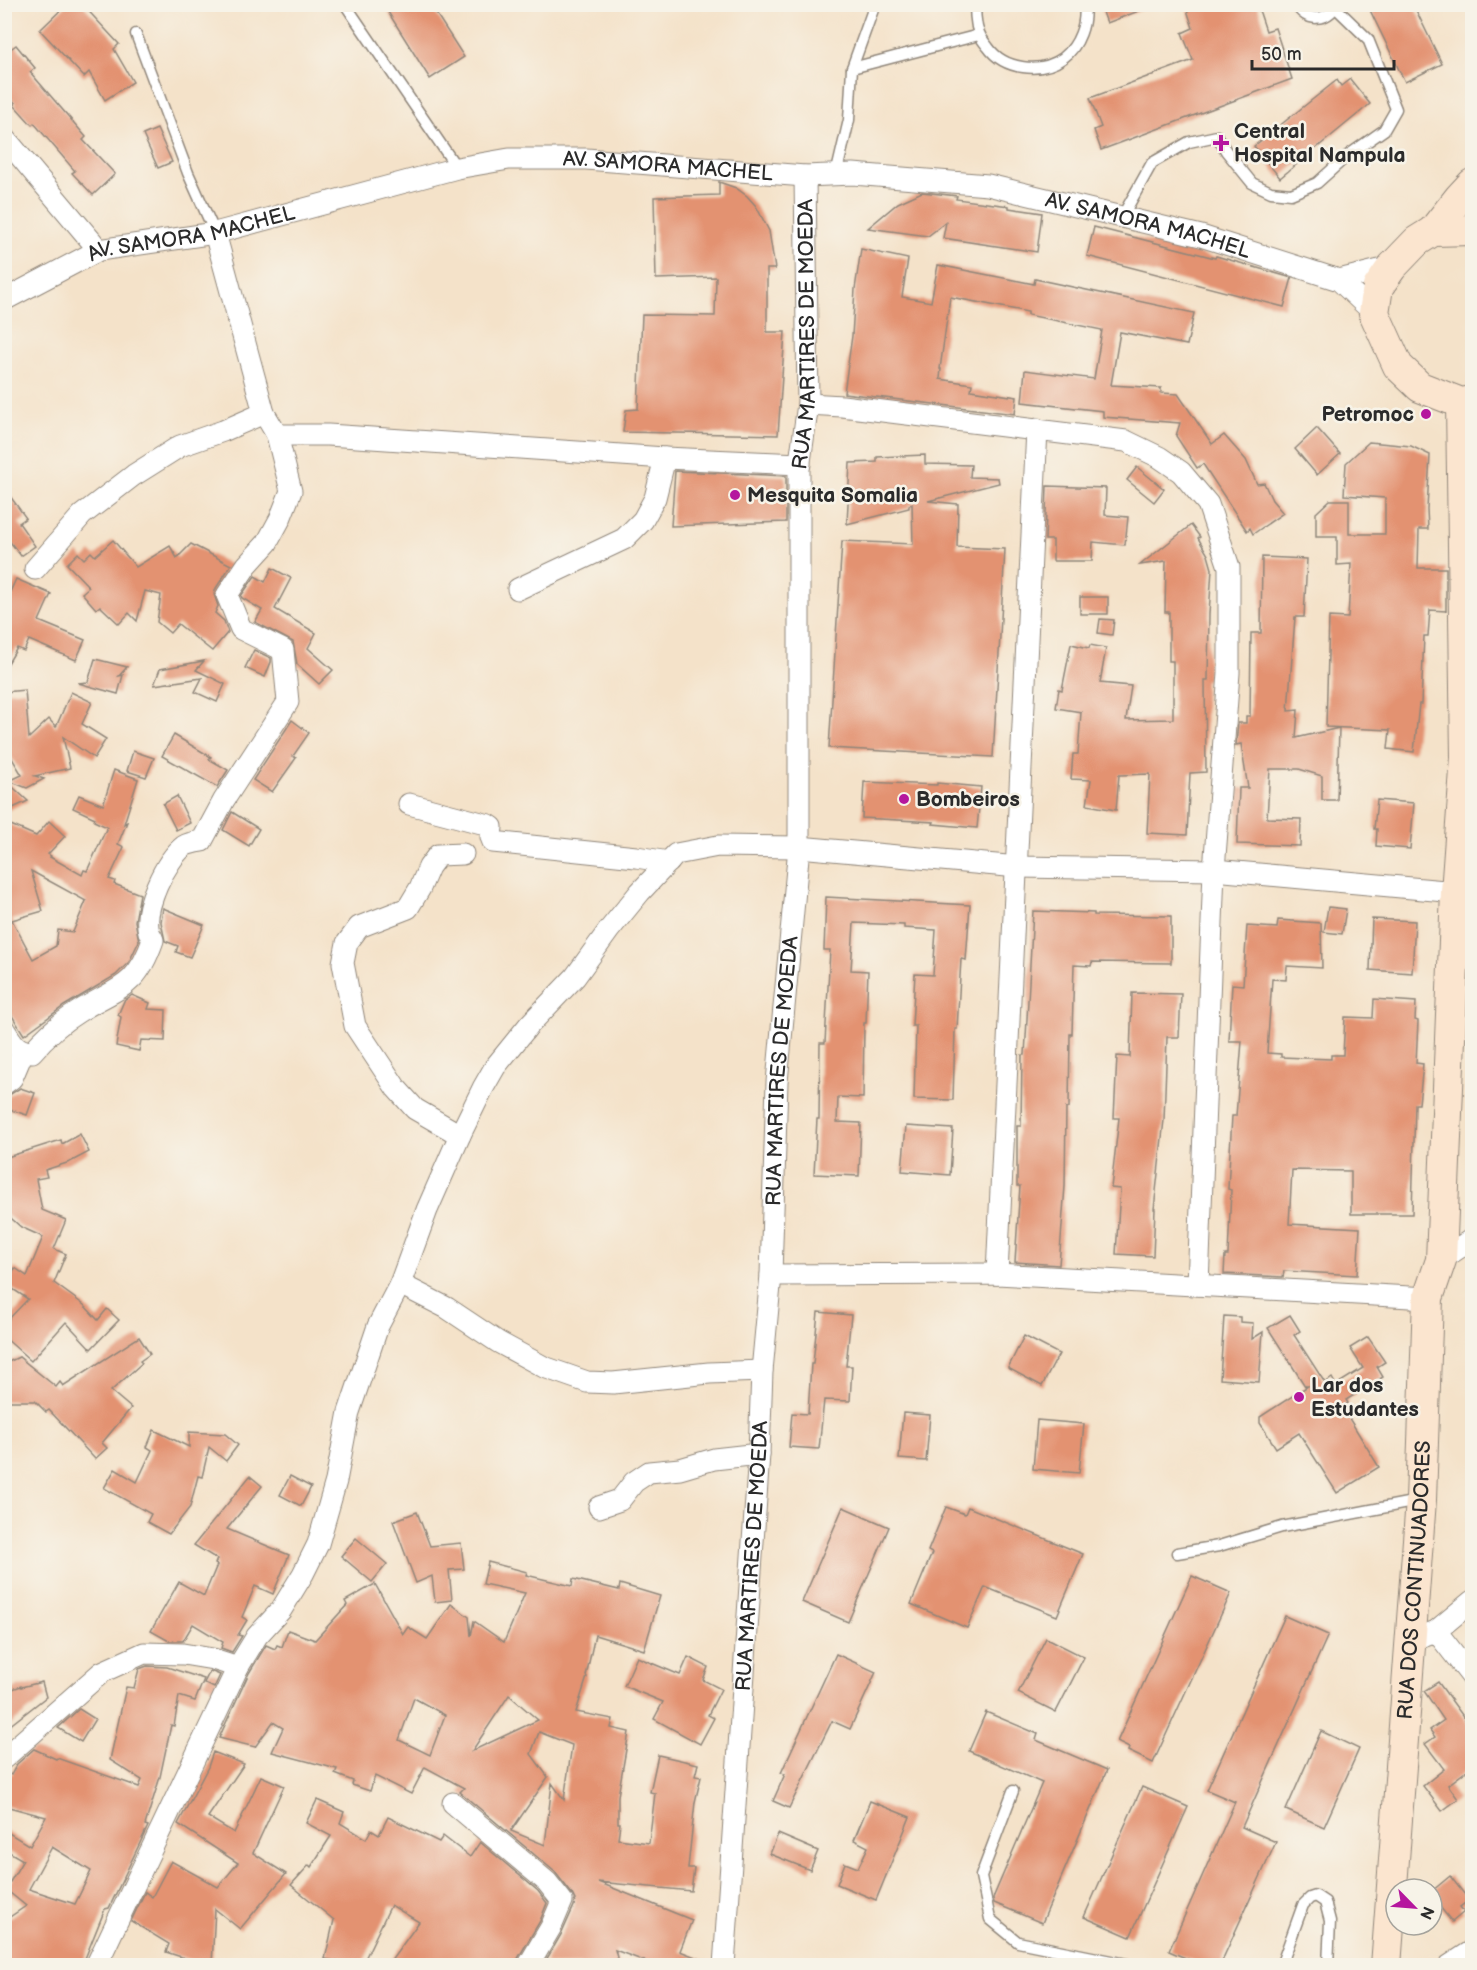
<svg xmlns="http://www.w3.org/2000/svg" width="1477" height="1970" font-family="'Balsamiq Sans',sans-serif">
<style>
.building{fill:#e39271;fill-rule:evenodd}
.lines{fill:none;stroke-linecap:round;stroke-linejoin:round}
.lane-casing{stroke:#90867a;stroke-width:13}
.street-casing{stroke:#90867a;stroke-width:23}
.secondary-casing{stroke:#90867a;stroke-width:32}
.lane{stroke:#fff;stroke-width:10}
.street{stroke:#fff;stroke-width:21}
.secondary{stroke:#fbe5cf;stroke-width:30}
.poi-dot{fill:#b5179e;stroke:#f7f3e8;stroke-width:2}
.labels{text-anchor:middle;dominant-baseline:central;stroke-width:5;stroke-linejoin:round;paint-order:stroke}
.poi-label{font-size:21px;font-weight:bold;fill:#2b2b2b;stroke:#f7f3e8;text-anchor:start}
.street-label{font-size:21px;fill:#2b2b2b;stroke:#f7f3e8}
</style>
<rect width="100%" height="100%" fill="#f7f3e8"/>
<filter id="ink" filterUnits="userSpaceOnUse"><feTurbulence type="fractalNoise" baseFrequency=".0167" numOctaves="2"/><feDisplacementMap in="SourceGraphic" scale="12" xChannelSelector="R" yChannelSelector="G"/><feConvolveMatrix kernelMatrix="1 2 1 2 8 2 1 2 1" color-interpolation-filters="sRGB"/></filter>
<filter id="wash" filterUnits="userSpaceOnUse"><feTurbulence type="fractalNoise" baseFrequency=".008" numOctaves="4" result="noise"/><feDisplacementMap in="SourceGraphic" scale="24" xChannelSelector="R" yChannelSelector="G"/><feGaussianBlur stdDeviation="1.35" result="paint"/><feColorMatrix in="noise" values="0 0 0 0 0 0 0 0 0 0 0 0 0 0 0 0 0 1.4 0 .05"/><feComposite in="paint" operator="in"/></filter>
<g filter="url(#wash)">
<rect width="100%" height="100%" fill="#f4e2c9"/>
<g id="blocks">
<g class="building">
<polygon points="67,4 82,4 119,44 114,49 133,82 105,100 89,72 84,77 40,30"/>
<polygon points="383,4 430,4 464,57 430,79"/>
<polygon points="1100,4 1152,4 1152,6 1107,23"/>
<polygon points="1185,4 1257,4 1266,31 1275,28 1292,79 1101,150 1094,130 1101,127 1090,98 1193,60 1182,33 1193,28"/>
<polygon points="1367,4 1413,4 1442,64 1405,82"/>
<polygon points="16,45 35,68 30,72 86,137 83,140 115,174 93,195 72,173 75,171 34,123 32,125 14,105 15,103 4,91 4,54"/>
<polygon points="1350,79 1370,104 1280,178 1254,146 1337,80 1341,86"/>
<polygon points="157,129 172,162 158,168 143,135"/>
<polygon points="719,182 736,188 747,196 756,206 769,231 775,269 767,269 767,332 785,332 778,435 623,432 626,410 638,409 642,315 715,316 716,277 656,279 654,197 719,195"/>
<polygon points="922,192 957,196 956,199 1009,206 1009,208 1042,213 1037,252 943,238 946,222 928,236 868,228 898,203"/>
<polygon points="1094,227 1215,258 1216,256 1292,278 1284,307 1087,256"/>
<polygon points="861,249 908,259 902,297 931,302 938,265 1034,284 1035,279 1194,313 1187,345 1120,332 1111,385 1161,388 1161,393 1178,394 1212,444 1224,435 1246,460 1257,484 1264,483 1272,500 1283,513 1253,534 1250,528 1247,531 1203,464 1197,468 1176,436 1180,423 1103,417 1103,411 1022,402 1025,370 1094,379 1102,330 1028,315 1028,312 950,297 940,369 941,369 940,379 972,384 971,390 1017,397 1015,414 844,393 852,336 855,289"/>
<polygon points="1317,428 1340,454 1317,475 1295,449"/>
<polygon points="1369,442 1411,446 1430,455 1427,509 1428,529 1419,529 1418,568 1446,568 1446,611 1430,610 1428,636 1424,636 1421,704 1419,704 1414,752 1388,749 1390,730 1326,727 1329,617 1348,618 1351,564 1337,565 1337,537 1316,537 1316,513 1330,500 1349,500 1349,534 1385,534 1385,498 1344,495 1346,463"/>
<polygon points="925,455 925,464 971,465 970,477 998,478 999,483 928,501 958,504 957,547 1005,549 993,757 829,748 842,541 913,544 912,504 909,505 909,508 847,524 850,463 877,462 877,457"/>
<polygon points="1137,467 1164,489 1154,502 1127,480"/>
<polygon points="675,471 786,476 786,522 671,526"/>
<polygon points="1047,486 1106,488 1105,515 1128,517 1125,545 1093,542 1092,561 1053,561 1053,540 1045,540"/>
<polygon points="4,488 26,518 19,523 35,546 21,556 4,534"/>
<polygon points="1191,525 1200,537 1198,538 1208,555 1212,569 1209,614 1208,680 1205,680 1206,772 1190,773 1187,835 1147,833 1150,774 1119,775 1116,810 1087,805 1091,780 1071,779 1073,754 1078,754 1081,712 1056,708 1059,689 1062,690 1071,644 1089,648 1090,645 1106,648 1100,683 1131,686 1126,720 1173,719 1173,661 1169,661 1169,612 1165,612 1166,561 1140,565"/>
<polygon points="113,540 136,567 170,546 177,558 191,544 231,565 216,588 214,594 218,606 215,613 224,621 228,632 212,651 178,624 170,633 157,622 161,595 145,591 137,621 129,613 119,624 100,606 96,609 82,593 89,587 67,564 78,553 84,559 91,552 95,556"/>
<polygon points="1262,557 1307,559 1304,617 1295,617 1288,711 1298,710 1296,738 1339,728 1337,800 1322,800 1322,776 1299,769 1270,769 1267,818 1301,819 1300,846 1237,844 1239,788 1248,788 1241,744 1236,745 1238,723 1246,723 1246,716 1250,716 1251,633 1261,633"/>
<polygon points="272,568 291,578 275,609 316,633 308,648 333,670 319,684 297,664 293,642 255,622 262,610 242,598 241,596 255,576 265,582"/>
<polygon points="16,579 51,594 39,621 85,640 76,660 29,640 24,651 17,648 4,670 4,605"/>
<rect x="1080" y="597" width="28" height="17"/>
<polygon points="1100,619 1114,620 1112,635 1098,633"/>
<polygon points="254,650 271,658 271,662 265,677 245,668"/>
<polygon points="95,659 127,667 119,676 123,675 118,694 78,683 88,682"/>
<polygon points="204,661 196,670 225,684 217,702 195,692 202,678 154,685 160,669"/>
<polygon points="25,690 29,738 49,719 56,727 71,692 92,702 82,724 106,739 94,758 63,737 70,768 35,776 44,779 27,788 9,781 22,775 4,745 4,692"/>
<polygon points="292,720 309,733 293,756 296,758 272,792 253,780"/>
<polygon points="174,735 211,757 209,759 228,770 217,787 162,756"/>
<polygon points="133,751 154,758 146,777 127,771"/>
<path d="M114 770 138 779 124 824 127 822 118 844 124 847 109 879 115 881 114 884 140 894 135 921 139 941 129 962 116 975 64 1006 24 1035 4 1003V822L36 836 49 821 65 836 48 854 51 856 50 857 82 875 84 870 87 871 107 827 94 821 95 818 73 808 79 795 103 805ZM31 871 86 901 73 932 58 930 56 946 33 959 12 920 43 911Z"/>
<polygon points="4,779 28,801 4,812"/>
<polygon points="864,782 937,785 937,783 981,787 977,828 933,824 934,822 862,818"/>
<polygon points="177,796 190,823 176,830 163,804"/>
<polygon points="1377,800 1414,803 1410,849 1376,846 1377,829 1374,829"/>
<polygon points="232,812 259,829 249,846 223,830"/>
<polygon points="826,897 970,905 966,960 961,959 957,1029 955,1029 953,1100 914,1099 916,1026 912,1026 915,974 933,975 936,930 904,928 904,925 854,923 851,970 868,971 866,1023 864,1023 863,1098 838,1097 837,1122 861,1123 859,1176 814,1174 817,1119 819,1119 820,1043 825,1043 830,950 824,950"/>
<polygon points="1328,907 1346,909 1342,934 1324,932"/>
<polygon points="163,908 204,925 190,957 176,952 178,946 165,941 161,922"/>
<polygon points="1033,911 1094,913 1094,915 1171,916 1171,963 1092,962 1091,966 1074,965 1072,1034 1070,1034 1069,1108 1066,1108 1065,1186 1059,1265 1015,1262 1020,1186 1017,1186 1017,1126 1021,1126 1022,1055 1025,1055"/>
<polygon points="1372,919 1415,921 1412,973 1370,970"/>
<polygon points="1278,920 1321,923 1322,968 1287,966 1286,980 1272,979 1267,1053 1281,1054 1281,1057 1331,1059 1331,1055 1343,1055 1345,1017 1373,1018 1374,999 1416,1002 1415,1020 1418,1021 1416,1063 1423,1064 1419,1104 1415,1104 1412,1214 1351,1214 1351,1171 1292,1170 1289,1224 1360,1228 1357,1275 1284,1271 1283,1277 1224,1274 1225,1255 1228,1255 1231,1190 1228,1189 1232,1116 1236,1116 1242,1041 1229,1041 1232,984 1243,985 1247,926 1277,928"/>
<polygon points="1132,993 1181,994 1179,1037 1167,1037 1164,1120 1154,1209 1155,1209 1153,1256 1116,1254 1120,1189 1111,1188 1119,1118 1114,1118 1117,1056 1130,1057"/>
<polygon points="132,995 150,1003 148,1009 166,1010 165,1041 141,1040 139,1051 116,1046 121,1017 118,1015 124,1001"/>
<polygon points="20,1088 35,1093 27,1115 5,1108 9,1095"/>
<polygon points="906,1126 953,1129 950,1175 902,1171"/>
<polygon points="80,1134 89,1152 70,1162 45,1170 47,1177 36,1179 42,1210 66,1220 54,1249 66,1254 54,1283 84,1305 98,1320 107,1309 119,1320 91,1349 66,1322 31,1361 4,1337 4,1324 28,1299 5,1284 15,1268 27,1276 43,1237 21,1227 4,1212 4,1158 61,1140 62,1144"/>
<polygon points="818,1312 851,1315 846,1366 852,1366 850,1401 824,1400 819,1449 789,1447 792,1413 808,1414 811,1364 813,1364"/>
<polygon points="1290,1315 1300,1331 1294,1335 1325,1383 1332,1378 1336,1385 1363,1368 1350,1348 1368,1337 1385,1362 1377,1367 1383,1377 1346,1400 1348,1403 1342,1407 1379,1467 1337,1493 1299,1433 1276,1448 1260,1423 1260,1417 1308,1386 1305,1386 1268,1328"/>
<polygon points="1224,1316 1240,1317 1240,1322 1253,1323 1252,1339 1263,1332 1259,1382 1220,1379"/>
<polygon points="1024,1336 1059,1354 1042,1386 1008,1368"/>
<polygon points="139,1337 150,1354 140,1361 142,1363 111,1391 131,1408 102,1443 107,1448 95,1459 49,1410 46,1412 35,1401 4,1401 4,1364 19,1357 56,1387 60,1382 63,1386"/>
<polygon points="903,1413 930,1415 926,1461 899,1459"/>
<polygon points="1037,1420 1084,1424 1079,1473 1033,1469"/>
<polygon points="154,1430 189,1447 189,1432 225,1434 238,1445 226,1461 209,1447 202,1477 198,1476 190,1507 169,1534 147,1522 151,1514 104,1488 115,1469 137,1482 152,1450 147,1447"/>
<polygon points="250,1476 262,1486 227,1529 289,1555 273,1594 255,1586 242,1617 247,1620 238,1635 242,1636 232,1652 221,1648 223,1642 193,1624 183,1641 169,1641 151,1631 179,1582 204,1596 217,1565 215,1564 217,1559 194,1545"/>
<polygon points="290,1476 311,1487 301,1506 280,1495"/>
<polygon points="843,1507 889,1527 848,1622 802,1602"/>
<polygon points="946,1507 965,1514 968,1507 1083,1554 1057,1616 985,1587 967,1628 911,1604 932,1553 928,1551"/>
<polygon points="417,1512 430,1546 461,1543 464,1569 449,1570 452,1600 435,1602 432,1576 416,1583 393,1521"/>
<polygon points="356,1538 387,1564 372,1582 341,1556"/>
<path d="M488 1562 527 1572 526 1575 572 1586 573 1579 619 1590 620 1584 660 1596 644 1650 595 1635 586 1676 587 1677 576 1712 613 1719 611 1728 629 1732 618 1796V1823H620L618 1839 649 1843 655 1793 650 1792 658 1755 698 1764 695 1776 701 1777 695 1802 688 1868H694L691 1891 598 1882 692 1920 680 1951 711 1963V1965H655L615 1950 619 1965H551L545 1962 562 1933 574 1906 575 1900 572 1894 555 1872 460 1792 464 1788 425 1767 411 1794 375 1776 370 1791 352 1785 353 1781 335 1774 337 1769 272 1752 283 1728 273 1722 255 1747 219 1738 249 1673 266 1645 275 1649 277 1645 282 1647 288 1630 315 1640 347 1605 345 1601 375 1584 403 1634 408 1627 427 1639 451 1604 469 1617 471 1636 474 1621 504 1642 525 1593 483 1584ZM509 1695 538 1720 472 1751ZM414 1698 445 1715 430 1755 399 1740ZM539 1732 572 1745 564 1800 552 1783 545 1845 511 1831 548 1777 531 1754Z"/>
<polygon points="1192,1576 1231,1593 1153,1763 1128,1751 1129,1748 1117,1742"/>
<polygon points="1285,1616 1328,1635 1242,1827 1276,1842 1220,1965 1202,1965 1169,1951 1235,1802 1207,1790"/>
<polygon points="1046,1638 1084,1657 1056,1712 1018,1693"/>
<polygon points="836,1654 876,1672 850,1729 832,1721 789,1808 773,1801 785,1774 781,1773"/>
<polygon points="637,1657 680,1675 688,1657 708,1667 703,1680 721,1689 708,1715 714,1718 700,1744 654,1719 663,1702 624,1686"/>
<path d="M147 1666 167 1667 204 1679 195 1701 179 1696 174 1726 171 1725 160 1777 145 1825 148 1826 109 1908 105 1909 84 1961 82 1965H4V1921L26 1906 4 1888V1880L10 1882 23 1860 4 1849V1830L30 1846 46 1817 9 1807 4 1803V1770L11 1775 17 1764 34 1749 56 1759 57 1758 139 1787 142 1780 110 1760 126 1687 134 1688 139 1669ZM52 1847 91 1871 75 1904 29 1889Z"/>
<polygon points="210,1671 220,1675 214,1688 204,1683"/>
<polygon points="42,1682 46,1697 4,1730 4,1707 8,1704 4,1692 21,1686 21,1687"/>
<polygon points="1438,1682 1473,1730 1473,1766 1448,1785 1458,1799 1442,1811 1423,1786 1444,1769 1425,1744 1435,1737 1430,1730 1444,1720 1424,1691"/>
<polygon points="79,1709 95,1719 81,1742 58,1728"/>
<polygon points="986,1712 1038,1734 1036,1740 1107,1770 1042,1923 994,1903 993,1898 1042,1783 969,1751"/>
<polygon points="1321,1731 1359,1749 1324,1827 1286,1810"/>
<polygon points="213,1752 244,1764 208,1817 234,1833 261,1776 284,1786 253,1853 286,1874 240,1929 215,1909 212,1965 206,1965 166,1952 169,1944 131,1921 145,1892 152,1897 171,1861 218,1887 238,1863 178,1824 208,1767"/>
<polygon points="1142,1787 1188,1807 1130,1937 1084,1917"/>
<polygon points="317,1800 344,1812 340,1823 366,1839 371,1830 379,1835 388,1817 439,1842 443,1836 470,1857 480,1842 538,1891 547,1903 540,1921 517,1960 515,1965 388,1965 419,1922 391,1905 362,1965 353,1965 325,1959 334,1920 291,1885 309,1865 311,1867 331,1836 306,1823"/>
<polygon points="870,1801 910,1817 876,1900 837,1884 845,1863 858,1868 868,1847 854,1840"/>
<polygon points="778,1834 818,1851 810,1870 770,1854"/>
<polygon points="1450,1876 1469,1900 1460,1907 1464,1912 1452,1922 1432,1897 1432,1891"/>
</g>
</g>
</g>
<g filter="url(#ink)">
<use href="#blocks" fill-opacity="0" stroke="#90867a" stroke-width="1.5"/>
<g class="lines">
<g class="lane-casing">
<g id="lane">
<polyline points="345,4 457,168"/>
<path d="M976 4C974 12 976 20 977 27 979 36 983 41 988 47 1004 70 1041 74 1063 58 1079 46 1087 23 1084 4"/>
<path d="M1296 4C1305 23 1328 22 1337 4"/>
<polyline points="136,34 188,173 215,233"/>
<polyline points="852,68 979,35"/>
<polyline points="836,175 849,120 852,68 875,4"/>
<polyline points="1122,217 1152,163 1189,142 1217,136 1226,151 1252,183 1271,192 1291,194 1317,183 1347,156 1384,130 1396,109 1368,39 1336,8"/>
<polyline points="1177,1553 1219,1546 1282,1527 1418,1501"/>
<polyline points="1013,1791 981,1876 990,1919 1018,1942 1137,1966"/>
<polyline points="1281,1966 1303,1905 1310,1898 1316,1896 1325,1902 1330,1921 1328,1966"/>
</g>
</g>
<g class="street-casing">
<g id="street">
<polyline points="4,137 99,250"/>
<polyline points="215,233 264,413 277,435 328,435 665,458 800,464"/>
<polyline points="1339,280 1392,267"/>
<path id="s1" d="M4 300 99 250 215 233 457 168 509 159H586L805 176 853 174 988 185 1201 236 1339 280 1374 313"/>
<polyline points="808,404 842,406 1126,441 1159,457 1181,472 1208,504 1229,567 1229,673 1214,870 1198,1285"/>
<polyline points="35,569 82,515 134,475 180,446 223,431 264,413"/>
<polyline points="518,589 624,539 643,520 655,498 665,458"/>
<polyline points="409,804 489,825 492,827 491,837 493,842 636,857 669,862"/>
<path d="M4 1029C12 1042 16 1051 32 1052 45 1037 60 1023 78 1012 117 987 136 990 153 940 152 937 150 935 149 932 142 909 166 860 184 846 189 843 196 842 202 841L224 800 288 702 283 650 241 629 227 595 247 565 267 543 280 519 291 491 277 435"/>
<polyline points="4,1084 12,1078 23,1052"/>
<polyline points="460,1135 415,1109 396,1088 355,1026 343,963 347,943 359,927 408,908 420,888 429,867 438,855 463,854"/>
<polyline points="1441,1260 1472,1239"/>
<polyline points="997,1274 1037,429"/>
<polyline points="771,1275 997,1274 1428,1298"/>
<polyline points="400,1284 447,1308 498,1342 544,1367 587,1382 613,1383 709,1373 762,1371"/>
<polyline points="599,1507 620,1500 634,1482 649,1472 680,1469 714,1459 759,1454"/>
<polyline points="1436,1631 1472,1677"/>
<polyline points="1409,1641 1436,1631 1472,1601"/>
<polyline points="4,1758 102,1672 144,1653 183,1654 213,1659 238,1667"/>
<polyline points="453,1803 547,1882 562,1901 551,1927 528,1966"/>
<polyline points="96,1966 238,1667 257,1636 281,1610 303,1574 318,1544 336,1481 349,1412 378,1326 400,1284 427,1210 460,1135 483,1088 495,1067 529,1025 575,977 609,930 640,892 676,854 718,846 799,847 1018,867 1214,870 1456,892"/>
<path id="s2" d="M724 1966 759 1454 762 1371 771 1275 777 1082 799 847V469L808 404 805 176"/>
<polyline points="1449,1966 1472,1951"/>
</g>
</g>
<g class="secondary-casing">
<g id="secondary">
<polyline points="1472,230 1433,231 1417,241 1392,267 1378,287 1374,313 1398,366 1420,387 1461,403 1472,401"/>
<polyline points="1433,231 1459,198 1472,184"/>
<path id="s3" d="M1386 1966 1421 1500 1428 1298 1441 1260 1456 892 1466 757 1461 403"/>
</g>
</g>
<use href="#lane" class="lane"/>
<use href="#street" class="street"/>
<use href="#secondary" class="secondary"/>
</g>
</g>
<g class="poi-dot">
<path d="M1218 134h6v6h6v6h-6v6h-6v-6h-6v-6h6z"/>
<circle cx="1426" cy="414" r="6"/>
<circle cx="735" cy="495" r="6"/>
<circle cx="904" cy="799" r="6"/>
<circle cx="1299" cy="1397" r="6"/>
</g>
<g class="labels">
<g class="poi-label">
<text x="1234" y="131">Central<tspan x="1234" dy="24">Hospital Nampula</tspan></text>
<text x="1414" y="414" text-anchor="end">Petromoc</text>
<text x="747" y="495">Mesquita Somalia</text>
<text x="916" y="799">Bombeiros</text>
<text x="1311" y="1385">Lar dos<tspan x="1311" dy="24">Estudantes</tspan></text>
</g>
<g class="street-label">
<text stroke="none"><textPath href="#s1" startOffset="687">AV. SAMORA MACHEL</textPath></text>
<text stroke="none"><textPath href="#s1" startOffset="1173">AV. SAMORA MACHEL</textPath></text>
<text stroke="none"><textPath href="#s1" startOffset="201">AV. SAMORA MACHEL</textPath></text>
<text stroke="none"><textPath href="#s2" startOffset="1635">RUA MARTIRES DE MOEDA</textPath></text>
<text stroke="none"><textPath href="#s2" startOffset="897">RUA MARTIRES DE MOEDA</textPath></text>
<text stroke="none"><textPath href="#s2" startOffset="411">RUA MARTIRES DE MOEDA</textPath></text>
<text stroke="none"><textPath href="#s3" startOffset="387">RUA DOS CONTINUADORES</textPath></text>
</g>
</g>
<rect width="1477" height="1970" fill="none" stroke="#f7f3e8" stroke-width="24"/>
<g transform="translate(1414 1907) rotate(115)"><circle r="28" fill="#f7f3e8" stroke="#a5a39c" stroke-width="1.5"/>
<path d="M0-4.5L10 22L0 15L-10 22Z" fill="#b5179e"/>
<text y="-9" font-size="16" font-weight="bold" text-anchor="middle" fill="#2b2b2b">N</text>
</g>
<path d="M1252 60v9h142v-9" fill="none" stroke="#2b2b2b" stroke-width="3"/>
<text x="1261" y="60" font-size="18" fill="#2b2b2b" stroke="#f7f3e8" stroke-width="4.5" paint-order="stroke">50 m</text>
</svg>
